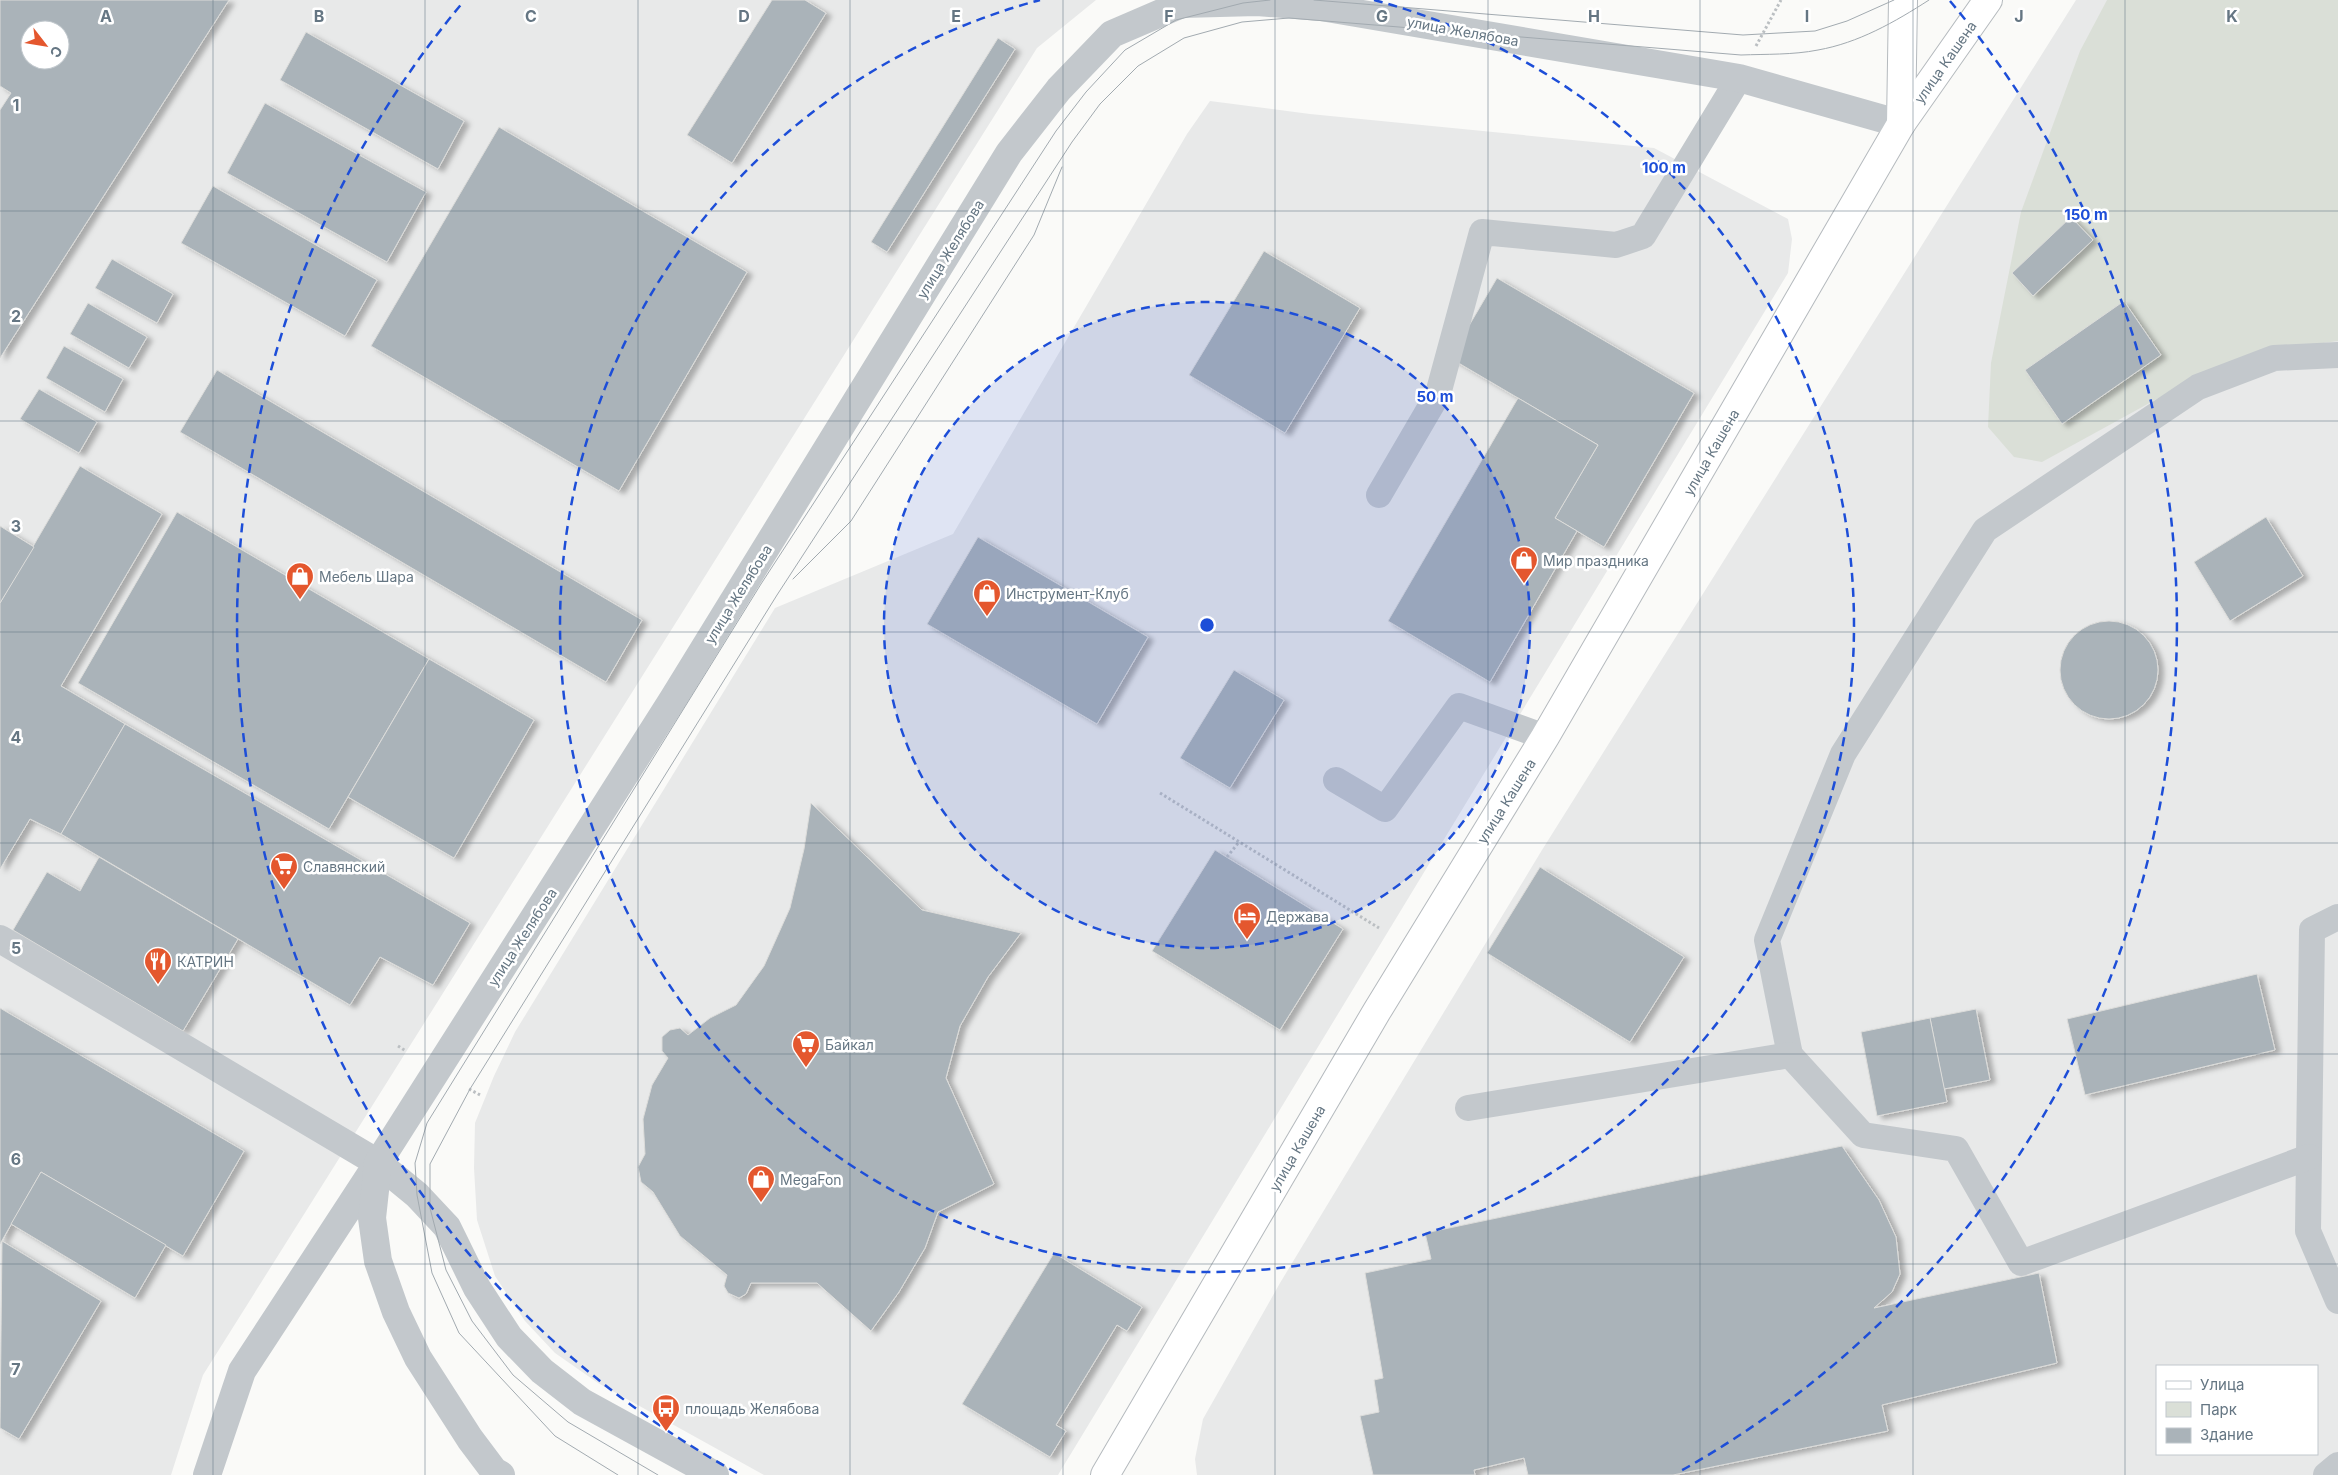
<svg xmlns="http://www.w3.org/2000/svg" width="2338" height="1475" font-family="Inter,sans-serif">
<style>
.built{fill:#e8e9e9;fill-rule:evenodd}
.green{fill:#dadfd7}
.building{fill:#aab3b9;stroke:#dcdcda;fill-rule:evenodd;filter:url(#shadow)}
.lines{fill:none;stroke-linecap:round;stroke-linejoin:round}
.primary-casing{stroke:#b5babe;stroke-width:30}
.path{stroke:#bbbfc2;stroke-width:3;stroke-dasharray:2.5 2.5;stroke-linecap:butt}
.service{stroke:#c3c8cc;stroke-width:26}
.minor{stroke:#c3c8cc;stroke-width:28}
.tertiary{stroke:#c3c8cc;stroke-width:28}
.primary{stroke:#fff;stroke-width:28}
.tram{stroke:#a2aab0;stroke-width:1}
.grid{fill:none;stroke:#657683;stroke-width:1;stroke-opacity:0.55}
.ring{fill:none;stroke:#1d4ed8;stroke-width:2.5;stroke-dasharray:9 6}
.labels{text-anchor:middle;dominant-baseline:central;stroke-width:5;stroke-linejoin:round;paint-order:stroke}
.street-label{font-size:14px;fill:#657683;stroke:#fff}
.poi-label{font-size:14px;fill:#657683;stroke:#fff;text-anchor:start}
.grid-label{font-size:16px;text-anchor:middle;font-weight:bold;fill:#657683;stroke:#fff;stroke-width:5;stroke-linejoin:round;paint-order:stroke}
.centre{fill:#1d4ed8;stroke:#fff;stroke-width:2.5}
.ring-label{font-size:15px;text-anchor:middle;font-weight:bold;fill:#1d4ed8;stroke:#fff;stroke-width:5;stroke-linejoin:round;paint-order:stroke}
</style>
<defs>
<filter id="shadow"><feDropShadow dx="5.5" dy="3" stdDeviation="2.5" flood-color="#0004"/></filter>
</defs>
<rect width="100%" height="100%" fill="#fafaf8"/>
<g class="built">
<path d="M0 0H1096L1037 48 203 1375 171 1475H0ZM30 30H60V60H30Z"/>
<path d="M2076 0H2338V1475H1197L1195 1459 1203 1419 1280 1283 1542 850ZM2157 1366H2317V1454H2157Z"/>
<polygon points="1210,101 1310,114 1654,148 1788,219 1792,239 1788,273 1058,1475 764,1475 598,1383 555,1353 525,1321 495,1276 477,1220 474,1168 475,1123 494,1076 515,1032 775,608 953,534 1187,134"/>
</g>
<polygon class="green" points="2107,0 2338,0 2338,341 2271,350 2195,378 2042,462 2014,457 1988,427 1991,363 2021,212 2080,51"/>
<g class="building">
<path d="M0 0H229L0 358V110L11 93 0 86ZM30 30H60V60H30Z"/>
<polygon points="772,0 805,0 826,13 732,163 687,135"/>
<polygon points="306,32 464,121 438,169 280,80"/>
<polygon points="998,38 1015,49 887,252 871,242"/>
<polygon points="265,103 426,192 387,262 227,173"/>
<polygon points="499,127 747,272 619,491 371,346"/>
<polygon points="213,186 377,280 345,336 181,243"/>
<polygon points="2071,217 2093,240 2033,296 2012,273"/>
<polygon points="1264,251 1360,308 1285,433 1189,375"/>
<polygon points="112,259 173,294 157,323 95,288"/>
<polygon points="1497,278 1694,393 1604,547 1555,518 1598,445 1450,358"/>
<polygon points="2124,301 2161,355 2062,424 2025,370"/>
<polygon points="88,303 147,337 129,368 70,334"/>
<polygon points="64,346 123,379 105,412 46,378"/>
<polygon points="217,370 642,620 606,682 180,432"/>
<polygon points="39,389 97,422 79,453 20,419"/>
<polygon points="1518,398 1598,445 1555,518 1577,531 1490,682 1388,621"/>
<polygon points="80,466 162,514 61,686 125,724 61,834 30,819 0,869 0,603"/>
<polygon points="177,512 429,659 329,829 78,683"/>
<polygon points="2266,517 2303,576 2230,621 2194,562"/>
<polygon points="0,526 34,547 0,603"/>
<polygon points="978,537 1148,637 1097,724 927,624"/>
<circle cx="2109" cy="670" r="49"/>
<polygon points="429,659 534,720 454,858 348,797"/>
<polygon points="1234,670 1284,700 1230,788 1180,758"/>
<polygon points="125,724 470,923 433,985 380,957 350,1005 61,834"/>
<polygon points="811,803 922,910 1021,933 988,977 960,1026 946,1078 994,1184 938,1212 925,1248 899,1292 871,1331 817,1283 751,1283 746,1294 739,1298 728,1293 724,1286 727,1275 680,1236 653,1192 641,1182 638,1167 645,1154 643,1119 652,1085 668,1058 662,1051 662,1037 670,1030 680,1028 688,1035 710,1018 736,1005 764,966 790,908 804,849"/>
<polygon points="1215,850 1343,929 1280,1030 1152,951"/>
<polygon points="99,857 238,939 183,1031 13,930 47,872 80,891"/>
<polygon points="1540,867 1684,957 1630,1042 1487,953"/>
<polygon points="2257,974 2275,1050 2085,1095 2067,1019"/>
<polygon points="0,1008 244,1151 183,1256 41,1172 0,1244"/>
<polygon points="1976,1009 1990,1080 1944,1089 1930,1018"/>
<polygon points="1930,1018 1947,1102 1877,1116 1861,1032"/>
<polygon points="1842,1146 1879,1200 1896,1237 1900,1274 1892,1292 1874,1308 2039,1273 2057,1363 1882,1405 1888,1431 1673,1475 1528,1475 1524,1458 1474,1470 1475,1475 1373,1475 1360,1416 1379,1412 1374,1380 1383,1378 1365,1273 1431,1259 1425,1233"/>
<polygon points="41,1172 166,1245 135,1298 11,1224"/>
<polygon points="2,1241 101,1301 19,1439 0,1428"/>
<polygon points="1054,1253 1142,1307 1127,1331 1117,1325 1056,1425 1066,1431 1050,1457 962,1404"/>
</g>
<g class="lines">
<g class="primary-casing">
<g id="primary">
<polyline points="1901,124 1903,0"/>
<polyline points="1105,1475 1377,1011 1545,737 1901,124 1988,0"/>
</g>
</g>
<g class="path">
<polyline points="1756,46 1781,0"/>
<polyline points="1160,793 1379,928"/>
<polyline points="1227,857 1239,842"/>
<polyline points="398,1046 406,1051"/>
<polyline points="469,1089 482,1096"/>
</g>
<g class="service">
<polyline points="1379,495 1438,394 1482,232 1616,245 1643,236 1739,78"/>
<polyline points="1336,780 1385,809 1459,706 1545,737"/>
<polyline points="2338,917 2312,930 2308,1231 2338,1301"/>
<polyline points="1790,1055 1767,940 1843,754 1985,530 2198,387 2274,358 2338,355"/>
<polyline points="1468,1108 1790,1055 1863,1135 1956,1149 2021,1263 2309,1157"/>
<polyline points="2326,1475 2338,1465"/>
</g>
<polyline class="minor" points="0,939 378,1163 242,1371 207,1475"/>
<g class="tertiary">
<polyline points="378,1163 417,1195 447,1227 477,1288 509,1337 542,1371 582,1402 715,1475"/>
<polyline points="501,1475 494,1471 470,1439 418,1358 396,1312 378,1261 372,1218 378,1163 673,699 1009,153 1059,89 1112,34 1182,4 1257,2 1321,7 1739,78 1901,124"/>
</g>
<use href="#primary" class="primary"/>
<g class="tram">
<polyline points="1314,0 1743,35 1815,31 1847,21 1894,0"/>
<polyline points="793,579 851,521 1034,235 1062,167"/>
<polyline points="618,1475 555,1436 459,1333 432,1273 417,1195 415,1163 427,1123 761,584 1056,131 1086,92 1125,50 1176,20 1243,3 1270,0"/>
<path d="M658 1475 568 1422 513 1375 472 1321 446 1270 430 1208V1164L470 1089 777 595 1072 142 1100 104 1138 66 1184 38 1242 22 1289 18 1741 55C1766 54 1793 55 1818 50 1858 43 1895 22 1929 0"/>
</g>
</g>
<path class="grid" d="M213 0V1475M425 0V1475M638 0V1475M850 0V1475M1063 0V1475M1275 0V1475M1488 0V1475M1700 0V1475M1913 0V1475M2125 0V1475M0 211H2338M0 421H2338M0 632H2338M0 843H2338M0 1054H2338M0 1264H2338"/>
<circle cx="1207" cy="625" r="323" fill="#1d4ed8" fill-opacity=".12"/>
<g class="ring">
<circle cx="1207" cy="625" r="323"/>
<path d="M1374 0A647 647 0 1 1 1040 0"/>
<path d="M737 1473A970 970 0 0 1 464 1M1950 1A970 970 0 0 1 1677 1473"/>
</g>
<defs>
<g id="shop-pin" transform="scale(1.4375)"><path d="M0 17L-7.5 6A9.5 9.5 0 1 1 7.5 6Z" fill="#e4572e" stroke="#fff"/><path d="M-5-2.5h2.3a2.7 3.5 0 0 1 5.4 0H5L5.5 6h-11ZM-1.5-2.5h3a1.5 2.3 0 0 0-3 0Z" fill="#fff"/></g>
<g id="supermarket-pin" transform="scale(1.4375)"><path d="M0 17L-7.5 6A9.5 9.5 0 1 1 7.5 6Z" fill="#e4572e" stroke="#fff"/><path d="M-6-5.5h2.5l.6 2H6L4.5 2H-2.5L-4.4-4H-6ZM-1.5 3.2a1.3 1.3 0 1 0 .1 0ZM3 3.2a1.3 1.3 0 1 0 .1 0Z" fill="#fff"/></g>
<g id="hotel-pin" transform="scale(1.4375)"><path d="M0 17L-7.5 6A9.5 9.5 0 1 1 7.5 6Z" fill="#e4572e" stroke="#fff"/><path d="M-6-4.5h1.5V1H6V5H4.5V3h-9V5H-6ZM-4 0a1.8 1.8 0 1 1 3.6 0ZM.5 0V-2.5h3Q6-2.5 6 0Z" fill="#fff"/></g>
<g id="restaurant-pin" transform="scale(1.4375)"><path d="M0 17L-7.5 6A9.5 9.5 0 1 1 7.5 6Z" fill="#e4572e" stroke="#fff"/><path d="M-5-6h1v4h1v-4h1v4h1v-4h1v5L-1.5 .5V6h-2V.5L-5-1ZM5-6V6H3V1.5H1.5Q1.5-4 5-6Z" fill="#fff"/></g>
<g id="bus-pin" transform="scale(1.4375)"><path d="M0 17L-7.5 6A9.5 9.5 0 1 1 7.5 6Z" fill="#e4572e" stroke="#fff"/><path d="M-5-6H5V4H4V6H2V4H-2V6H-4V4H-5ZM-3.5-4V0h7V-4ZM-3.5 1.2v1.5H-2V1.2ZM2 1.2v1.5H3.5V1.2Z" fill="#fff"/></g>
</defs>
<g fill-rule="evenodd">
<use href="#shop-pin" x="1524" y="560"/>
<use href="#shop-pin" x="300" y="576"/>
<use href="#shop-pin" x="987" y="593"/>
<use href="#supermarket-pin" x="284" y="866"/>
<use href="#hotel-pin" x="1247" y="916"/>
<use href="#restaurant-pin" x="158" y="961"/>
<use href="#supermarket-pin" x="806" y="1044"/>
<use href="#shop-pin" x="761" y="1179"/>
<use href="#bus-pin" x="666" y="1408"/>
</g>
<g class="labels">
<g class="street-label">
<text transform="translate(1463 31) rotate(10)">улица Желябова</text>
<text transform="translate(1945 62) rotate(-55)">улица Кашена</text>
<text transform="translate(950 249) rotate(-58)">улица Желябова</text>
<text transform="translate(1711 452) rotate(-60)">улица Кашена</text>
<text transform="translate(738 594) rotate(-58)">улица Желябова</text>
<text transform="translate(1506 801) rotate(-58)">улица Кашена</text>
<text transform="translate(522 937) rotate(-57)">улица Желябова</text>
<text transform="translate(1297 1148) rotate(-60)">улица Кашена</text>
</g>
<g class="poi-label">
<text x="1543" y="560">Мир праздника</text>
<text x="319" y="576">Мебель Шара</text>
<text x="1006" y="593">Инструмент-Клуб</text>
<text x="303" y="866">Славянский</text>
<text x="1266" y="916">Держава</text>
<text x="177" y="961">КАТРИН</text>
<text x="825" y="1044">Байкал</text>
<text x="780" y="1179">MegaFon</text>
<text x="685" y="1408">площадь Желябова</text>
</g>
</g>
<g class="grid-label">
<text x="106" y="22">A</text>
<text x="319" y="22">B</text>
<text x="531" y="22">C</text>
<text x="744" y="22">D</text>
<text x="956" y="22">E</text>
<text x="1169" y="22">F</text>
<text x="1382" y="22">G</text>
<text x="1594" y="22">H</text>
<text x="1807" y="22">I</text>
<text x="2019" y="22">J</text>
<text x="2232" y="22">K</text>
<text x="16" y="111">1</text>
<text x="16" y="322">2</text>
<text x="16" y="532">3</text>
<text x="16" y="743">4</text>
<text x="16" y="954">5</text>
<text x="16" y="1165">6</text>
<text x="16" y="1375">7</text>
</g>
<circle cx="1207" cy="625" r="8" class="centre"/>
<g class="ring-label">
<text x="1664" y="173">100 m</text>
<text x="2086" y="220">150 m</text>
<text x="1435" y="402">50 m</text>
</g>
<rect x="2156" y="1365" width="162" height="90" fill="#ffffff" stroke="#c1c8cd"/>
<rect x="2166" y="1381" width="25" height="8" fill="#ffffff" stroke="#c1c8cd"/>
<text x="2200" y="1390" font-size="15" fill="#657683">Улица</text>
<rect x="2166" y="1402" width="25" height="15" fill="#dadfd7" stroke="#c1c8cd"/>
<text x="2200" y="1415" font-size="15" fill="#657683">Парк</text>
<rect x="2166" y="1428" width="25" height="15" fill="#aab3b9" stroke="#c1c8cd"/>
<text x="2200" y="1440" font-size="15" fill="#657683">Здание</text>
<g transform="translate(45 45) rotate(121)"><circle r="24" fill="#ffffff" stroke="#c1c8cd"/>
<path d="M0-4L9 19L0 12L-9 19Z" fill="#e4572e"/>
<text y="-8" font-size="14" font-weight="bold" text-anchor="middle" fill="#657683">С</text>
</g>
</svg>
